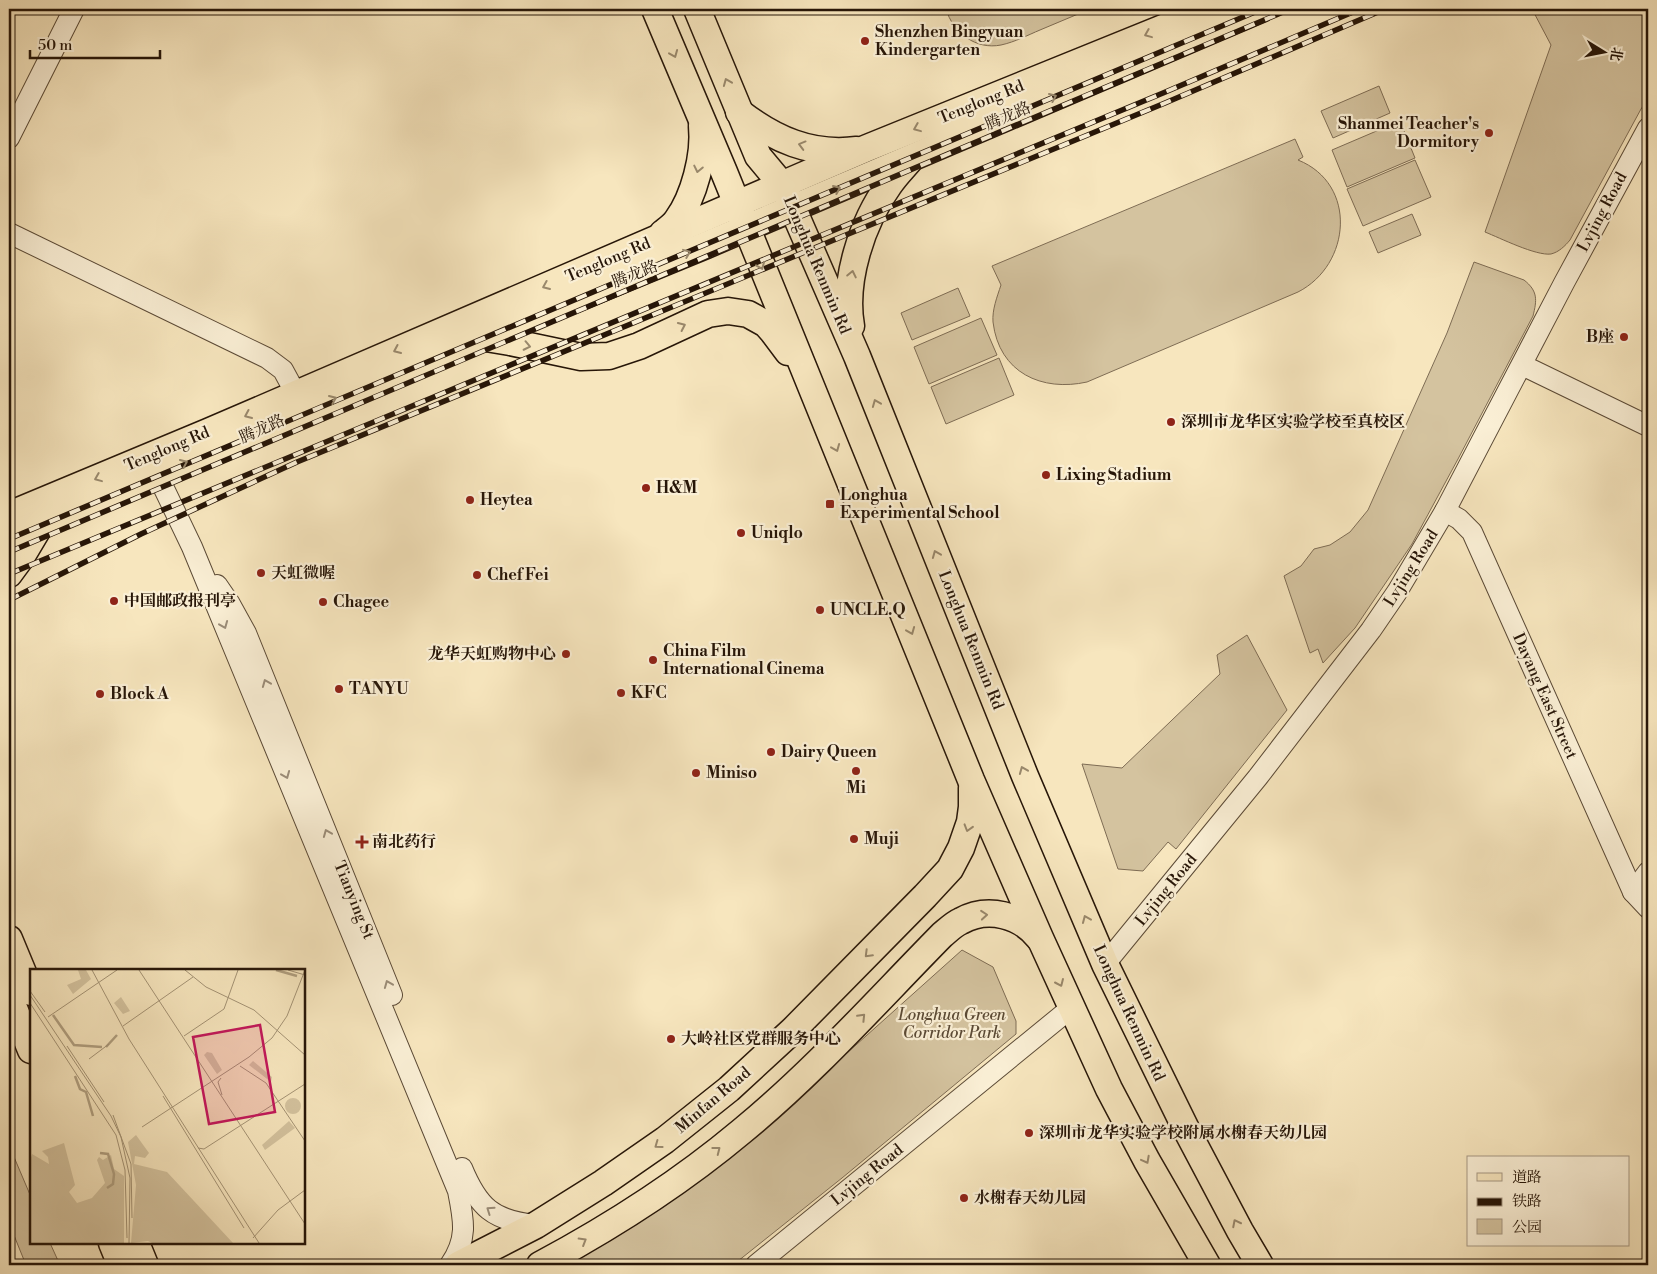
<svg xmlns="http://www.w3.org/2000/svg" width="1657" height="1274" font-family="'Libre Bodoni','Noto Serif SC',serif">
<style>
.green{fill:#d4c39f;stroke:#7e6c54}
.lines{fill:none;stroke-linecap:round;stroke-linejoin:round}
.minor-casing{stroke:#5b4a36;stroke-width:22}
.major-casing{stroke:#271608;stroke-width:29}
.minor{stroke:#faefd5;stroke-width:20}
.major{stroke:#f7e6be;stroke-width:26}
.rail-casing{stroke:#271608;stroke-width:5.5}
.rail{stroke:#faefd5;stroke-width:4;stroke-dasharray:11;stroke-linecap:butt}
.oneway{stroke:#99886c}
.oneway2{stroke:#9b8d79}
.poi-dot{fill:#8f2418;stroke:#faefd5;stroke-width:2}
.labels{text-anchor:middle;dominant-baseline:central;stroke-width:4.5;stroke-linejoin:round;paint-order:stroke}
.poi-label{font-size:16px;font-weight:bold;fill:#271608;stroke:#faefd5;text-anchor:start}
.street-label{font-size:16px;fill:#271608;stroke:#faefd5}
.park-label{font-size:16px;font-style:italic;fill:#5b4a35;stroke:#faefd5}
.inset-river{fill:none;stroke:#b09f80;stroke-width:2.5}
.inset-road{fill:none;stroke:#a49375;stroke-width:1}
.view{fill:#c2185b;fill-opacity:0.15;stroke:#c2185b;stroke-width:2.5}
.inset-edge{fill:none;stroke:#271608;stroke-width:2.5}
</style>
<rect width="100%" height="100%" fill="#f7e6be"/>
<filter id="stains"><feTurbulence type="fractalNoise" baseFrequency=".004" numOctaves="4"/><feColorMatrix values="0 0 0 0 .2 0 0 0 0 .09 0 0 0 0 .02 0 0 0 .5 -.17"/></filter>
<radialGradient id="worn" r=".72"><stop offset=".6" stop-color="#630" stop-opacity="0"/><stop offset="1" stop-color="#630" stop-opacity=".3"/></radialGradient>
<g class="green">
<path d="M946 9H1090C1073 16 1057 23 1040 30 1028 35 1015 42 1001 45 976 50 953 33 946 9Z"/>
<path d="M1532 9H1648V99L1641 109 1570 240C1565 246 1559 252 1551 254 1536 256 1500 238 1485 232L1551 45Z"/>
<polygon points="1379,86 1390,113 1333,138 1321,111"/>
<polygon points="1400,121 1415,158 1347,187 1332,150"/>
<path d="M1295 139 1303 157 1298 160C1358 184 1351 265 1298 292L1087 382C1042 392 999 373 993 322 992 310 997 297 1001 285L992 266Z"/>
<polygon points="1415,160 1431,197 1363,226 1347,189"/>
<polygon points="1412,214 1421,235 1378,253 1369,232"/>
<path d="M1474 262 1524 280C1538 291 1537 300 1533 316L1458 459 1412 544 1355 628 1323 663 1318 649 1310 653 1284 576 1301 566 1314 549 1330 545 1350 532 1368 510 1447 333Z"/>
<polygon points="958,288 970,316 912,340 901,313"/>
<polygon points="981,318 997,355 929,384 914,347"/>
<polygon points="999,358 1014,395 946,424 931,387"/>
<polygon points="1247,635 1287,710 1176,849 1168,842 1143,871 1118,869 1082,764 1122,768 1220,674 1217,655"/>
<polygon points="962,950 993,967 1016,1021 1016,1034 842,1178 733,1265 566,1265 751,1139"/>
<polygon points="14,1157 31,1197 31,1243 50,1243 60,1265 26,1265 9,1223 9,1159"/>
</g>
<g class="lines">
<g class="minor-casing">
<g id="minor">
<polyline points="9,138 74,9"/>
<polyline points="9,233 267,358 283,370 296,394"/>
<polyline points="1522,365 1648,426"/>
<path d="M157 474 192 547 458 1191C464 1221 468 1239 450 1265"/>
<polyline points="1445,511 1459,519 1472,532 1633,892 1648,908"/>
<polyline points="217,585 230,604 246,633 392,995"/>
<polyline points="1633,892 1648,872"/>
<polyline points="1105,964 1258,777 1371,630 1397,592 1445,511 1564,283 1648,128"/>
<path d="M462 1168C478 1207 493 1221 536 1225"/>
<polyline points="756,1265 1071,1008"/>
</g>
</g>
<g class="major-casing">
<g id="major">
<polyline points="655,9 724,172 971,780 1040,938 1109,1089 1147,1161 1207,1265"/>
<polyline points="697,9 758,156 783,186 857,356 1025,776 1105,964 1186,1129 1240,1231 1260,1265"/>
<path d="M739 112C774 139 811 156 857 150"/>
<path d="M663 233C668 229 674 225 677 220 694 197 705 155 702 126"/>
<path d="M851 326C843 281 862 222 889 185 895 176 902 169 909 161"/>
<polyline points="480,337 510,342 581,357 609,356 639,346 708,314 728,311 748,314 766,324 773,332 788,352"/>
<polyline points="9,515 208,432 867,148 1210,9"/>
<polyline points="9,536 394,373 706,245 1261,9"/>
<polyline points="9,574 20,559 42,522"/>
<polyline points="9,939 31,992"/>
<polyline points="9,996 31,1050"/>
<polyline points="112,1243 121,1265"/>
<polyline points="136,1243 145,1265"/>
<polyline points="458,1265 536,1225 603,1183 665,1140 729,1089 793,1030 925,896 950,869 961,848 970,822 972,807 972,788"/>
<path d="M540 1265C611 1227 680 1183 742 1131 814 1072 877 1001 942 935 948 930 954 924 961 921 988 906 1021 915 1039 938"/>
</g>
</g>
<use href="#minor" class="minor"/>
<use href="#major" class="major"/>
<g class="rail-casing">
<g id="rail">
<polyline points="9,539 1262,9"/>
<polyline points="9,552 1290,9"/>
<polyline points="9,574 1163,93 1360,9"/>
<polyline points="9,600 141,534 297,462 1165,103 1385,9"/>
</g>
</g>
<use href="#rail" class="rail"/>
</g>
<defs><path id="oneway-chevron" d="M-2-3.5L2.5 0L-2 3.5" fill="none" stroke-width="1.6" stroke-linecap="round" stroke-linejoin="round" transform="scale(1.25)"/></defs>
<g class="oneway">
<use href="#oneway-chevron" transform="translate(1148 34) rotate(158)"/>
<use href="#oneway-chevron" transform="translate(674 54) rotate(68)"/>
<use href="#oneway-chevron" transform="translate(727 82) rotate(-112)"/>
<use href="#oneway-chevron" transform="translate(1053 97) rotate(-23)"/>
<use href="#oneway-chevron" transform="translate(917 128) rotate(158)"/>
<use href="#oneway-chevron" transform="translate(802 145) rotate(-165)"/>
<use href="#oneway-chevron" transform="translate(698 169) rotate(102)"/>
<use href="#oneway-chevron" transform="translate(837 189) rotate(-23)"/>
<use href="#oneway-chevron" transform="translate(687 253) rotate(-22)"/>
<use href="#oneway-chevron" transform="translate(761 266) rotate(67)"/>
<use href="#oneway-chevron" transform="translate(852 274) rotate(-78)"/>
<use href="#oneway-chevron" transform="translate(546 286) rotate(157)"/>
<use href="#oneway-chevron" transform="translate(682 326) rotate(-25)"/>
<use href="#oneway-chevron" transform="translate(527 346) rotate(12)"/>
<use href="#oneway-chevron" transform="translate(397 350) rotate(156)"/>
<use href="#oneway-chevron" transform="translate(333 399) rotate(-23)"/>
<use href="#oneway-chevron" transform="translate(876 403) rotate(-112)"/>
<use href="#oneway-chevron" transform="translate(248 415) rotate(156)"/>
<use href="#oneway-chevron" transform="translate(836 448) rotate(68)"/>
<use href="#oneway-chevron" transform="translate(184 463) rotate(-24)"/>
<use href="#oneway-chevron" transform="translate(98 478) rotate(158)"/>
<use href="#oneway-chevron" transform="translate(936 554) rotate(-112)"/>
<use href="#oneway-chevron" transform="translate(911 631) rotate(68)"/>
<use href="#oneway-chevron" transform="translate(1023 770) rotate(-112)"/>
<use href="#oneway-chevron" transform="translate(968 828) rotate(107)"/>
<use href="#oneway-chevron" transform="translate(984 915) rotate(-5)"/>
<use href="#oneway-chevron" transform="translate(1086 919) rotate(-113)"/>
<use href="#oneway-chevron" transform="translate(868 954) rotate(135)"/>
<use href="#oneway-chevron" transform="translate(1060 983) rotate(66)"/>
<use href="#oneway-chevron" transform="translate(862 1017) rotate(-46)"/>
<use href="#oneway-chevron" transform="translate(658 1145) rotate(144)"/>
<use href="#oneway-chevron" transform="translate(717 1150) rotate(-38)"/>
<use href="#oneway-chevron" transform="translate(1146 1160) rotate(62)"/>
<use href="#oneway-chevron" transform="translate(1236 1223) rotate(-117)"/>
<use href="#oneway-chevron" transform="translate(583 1241) rotate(-31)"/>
</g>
<g class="oneway2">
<use href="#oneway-chevron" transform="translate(224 625) rotate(68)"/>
<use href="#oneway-chevron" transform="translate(266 683) rotate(-112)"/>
<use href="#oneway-chevron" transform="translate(286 775) rotate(68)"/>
<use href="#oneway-chevron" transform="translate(327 833) rotate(-112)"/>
<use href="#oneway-chevron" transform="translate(388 984) rotate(-112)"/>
<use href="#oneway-chevron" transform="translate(490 1210) rotate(-145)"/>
</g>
<g class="poi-dot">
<circle cx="865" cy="41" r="5"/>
<circle cx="1489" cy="133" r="5"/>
<circle cx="1624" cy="337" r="5"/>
<circle cx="1171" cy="422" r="5"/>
<circle cx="1046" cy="475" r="5"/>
<circle cx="646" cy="488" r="5"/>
<circle cx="470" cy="500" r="5"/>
<rect x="825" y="499" width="10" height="10" rx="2.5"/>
<circle cx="741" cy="533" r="5"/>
<circle cx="261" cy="573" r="5"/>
<circle cx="477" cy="575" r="5"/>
<circle cx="114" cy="601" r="5"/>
<circle cx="323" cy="602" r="5"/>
<circle cx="820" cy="610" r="5"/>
<circle cx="566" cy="654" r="5"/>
<circle cx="653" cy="660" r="5"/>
<circle cx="339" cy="689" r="5"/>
<circle cx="621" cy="693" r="5"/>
<circle cx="100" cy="694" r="5"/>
<circle cx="771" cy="752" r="5"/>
<circle cx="856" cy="771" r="5"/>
<circle cx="696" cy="773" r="5"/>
<circle cx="854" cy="839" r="5"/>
<path d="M359.5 834.5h5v5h5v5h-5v5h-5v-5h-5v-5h5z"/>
<circle cx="671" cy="1039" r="5"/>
<circle cx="1029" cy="1133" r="5"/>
<circle cx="964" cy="1198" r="5"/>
</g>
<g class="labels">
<g class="poi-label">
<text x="875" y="32">Shenzhen Bingyuan<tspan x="875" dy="18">Kindergarten</tspan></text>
<text x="1479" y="124" text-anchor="end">Shanmei Teacher's<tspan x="1479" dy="18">Dormitory</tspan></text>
<text x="1614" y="337" text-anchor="end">B座</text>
<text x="1181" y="422">深圳市龙华区实验学校至真校区</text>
<text x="1056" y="475">Lixing Stadium</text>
<text x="656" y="488">H&amp;M</text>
<text x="840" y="495">Longhua<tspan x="840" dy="18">Experimental School</tspan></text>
<text x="480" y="500">Heytea</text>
<text x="751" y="533">Uniqlo</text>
<text x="271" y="573">天虹微喔</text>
<text x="487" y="575">Chef Fei</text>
<text x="124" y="601">中国邮政报刊亭</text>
<text x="333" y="602">Chagee</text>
<text x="830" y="610">UNCLE.Q</text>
<text x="663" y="651">China Film<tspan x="663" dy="18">International Cinema</tspan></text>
<text x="556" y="654" text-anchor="end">龙华天虹购物中心</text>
<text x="349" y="689">TANYU</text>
<text x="631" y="693">KFC</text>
<text x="110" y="694">Block A</text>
<text x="781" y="752">Dairy Queen</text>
<text x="706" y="773">Miniso</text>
<text x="856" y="788" text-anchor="middle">Mi</text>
<text x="864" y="839">Muji</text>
<text x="372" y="842">南北药行</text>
<text x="681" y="1039">大岭社区党群服务中心</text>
<text x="1039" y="1133">深圳市龙华实验学校附属水榭春天幼儿园</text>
<text x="974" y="1198">水榭春天幼儿园</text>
</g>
<g class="street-label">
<text transform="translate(981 102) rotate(-22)">Tenglong Rd</text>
<text transform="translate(1008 116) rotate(-23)">腾龙路</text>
<text transform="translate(1602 212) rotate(-62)">Lvjing Road</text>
<text transform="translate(608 260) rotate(-23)">Tenglong Rd</text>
<text transform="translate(817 265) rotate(67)">Longhua Renmin Rd</text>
<text transform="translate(635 274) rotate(-22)">腾龙路</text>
<text transform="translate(262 429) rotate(-24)">腾龙路</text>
<text transform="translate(167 449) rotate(-23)">Tenglong Rd</text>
<text transform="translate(1411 568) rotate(-58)">Lvjing Road</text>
<text transform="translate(971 640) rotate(68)">Longhua Renmin Rd</text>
<text transform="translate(1545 696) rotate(66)">Dayang East Street</text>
<text transform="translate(1166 890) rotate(-51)">Lvjing Road</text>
<text transform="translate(354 900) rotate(68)">Tianying St</text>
<text transform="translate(1129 1013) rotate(65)">Longhua Renmin Rd</text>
<text transform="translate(713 1100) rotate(-40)">Minfan Road</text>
<text transform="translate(867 1175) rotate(-39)">Lvjing Road</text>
</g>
<g class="park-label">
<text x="952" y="1015">Longhua Green<tspan x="952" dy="18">Corridor Park</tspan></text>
</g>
</g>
<g transform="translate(30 969)">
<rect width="275" height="275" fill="#f7e6be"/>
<path d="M48 1H56L61 10 43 25 37 16 51 10ZM91 28 100 42 93 45 84 34ZM177 83 182 84 192 101 187 105 174 86ZM223 92 242 108 241 113 219 96ZM255 137a8 8 0 1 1 16 0a8 8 0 1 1-16 0ZM259 152 265 159 235 181 232 176ZM106 166 119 184 115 189 105 187 104 195 137 203 203 274H122L118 272 101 274 106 216 98 173ZM34 174 45 216 39 223 47 234 62 229 75 214 67 191 69 188 73 191 81 186 84 200 94 207V274H0V192L2 185 19 195 18 188 12 182Z" fill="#d4c39f"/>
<path class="inset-river" d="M246 1 267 7M23 46 44 76 72 78M76 78 87 66M45 107 50 120 56 123 63 147M70 184 78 185 84 205 83 215 77 219"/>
<path class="inset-road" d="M62 1 99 70 229 274M109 1 275 255M155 1 176 18 224 41 275 86M258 1 275 6M0 22 15 43M0 26 81 147 91 168 100 209 99 274M0 34 86 166 95 201 97 269M18 48 87 1M93 57 163 8M154 67 194 40 208 1M37 77 74 133M59 90 79 75M210 97 236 114 275 172M191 109 188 113 192 126M133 127 214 259M83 146 101 195 102 249M112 158 219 88 242 69 257 47 275 1M168 179 174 180 275 115M223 269 248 241 275 221"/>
<path class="view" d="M230 56 245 143 179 155 163 68Z"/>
<rect width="275" height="275" class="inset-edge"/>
</g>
<rect width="1657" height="1274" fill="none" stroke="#f7e6be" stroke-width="30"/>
<rect x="10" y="10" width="1637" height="1254" fill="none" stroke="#271608" stroke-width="2.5"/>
<rect x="15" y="15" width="1627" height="1244" fill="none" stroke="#271608"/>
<rect x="1467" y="1156" width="162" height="90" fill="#faefd5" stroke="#a69883"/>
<rect x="1477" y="1173" width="25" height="8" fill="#f7e6be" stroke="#a69883"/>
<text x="1512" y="1182" font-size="15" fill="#271608">道路</text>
<rect x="1477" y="1198" width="25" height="8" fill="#271608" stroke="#a69883"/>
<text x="1512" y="1206" font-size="15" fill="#271608">铁路</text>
<rect x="1477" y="1219" width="25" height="15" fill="#d4c39f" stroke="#a69883"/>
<text x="1512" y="1232" font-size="15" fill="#271608">公园</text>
<g transform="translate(1604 52) rotate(100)" stroke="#faefd5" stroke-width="4" paint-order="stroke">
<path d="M0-4L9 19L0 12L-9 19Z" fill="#271608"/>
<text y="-8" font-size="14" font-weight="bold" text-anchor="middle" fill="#271608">北</text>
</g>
<path d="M30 50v8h130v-8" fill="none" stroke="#271608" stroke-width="2.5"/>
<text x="38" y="50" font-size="15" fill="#271608" stroke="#faefd5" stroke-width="4" paint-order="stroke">50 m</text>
<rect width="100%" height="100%" filter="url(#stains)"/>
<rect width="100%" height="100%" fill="url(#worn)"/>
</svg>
